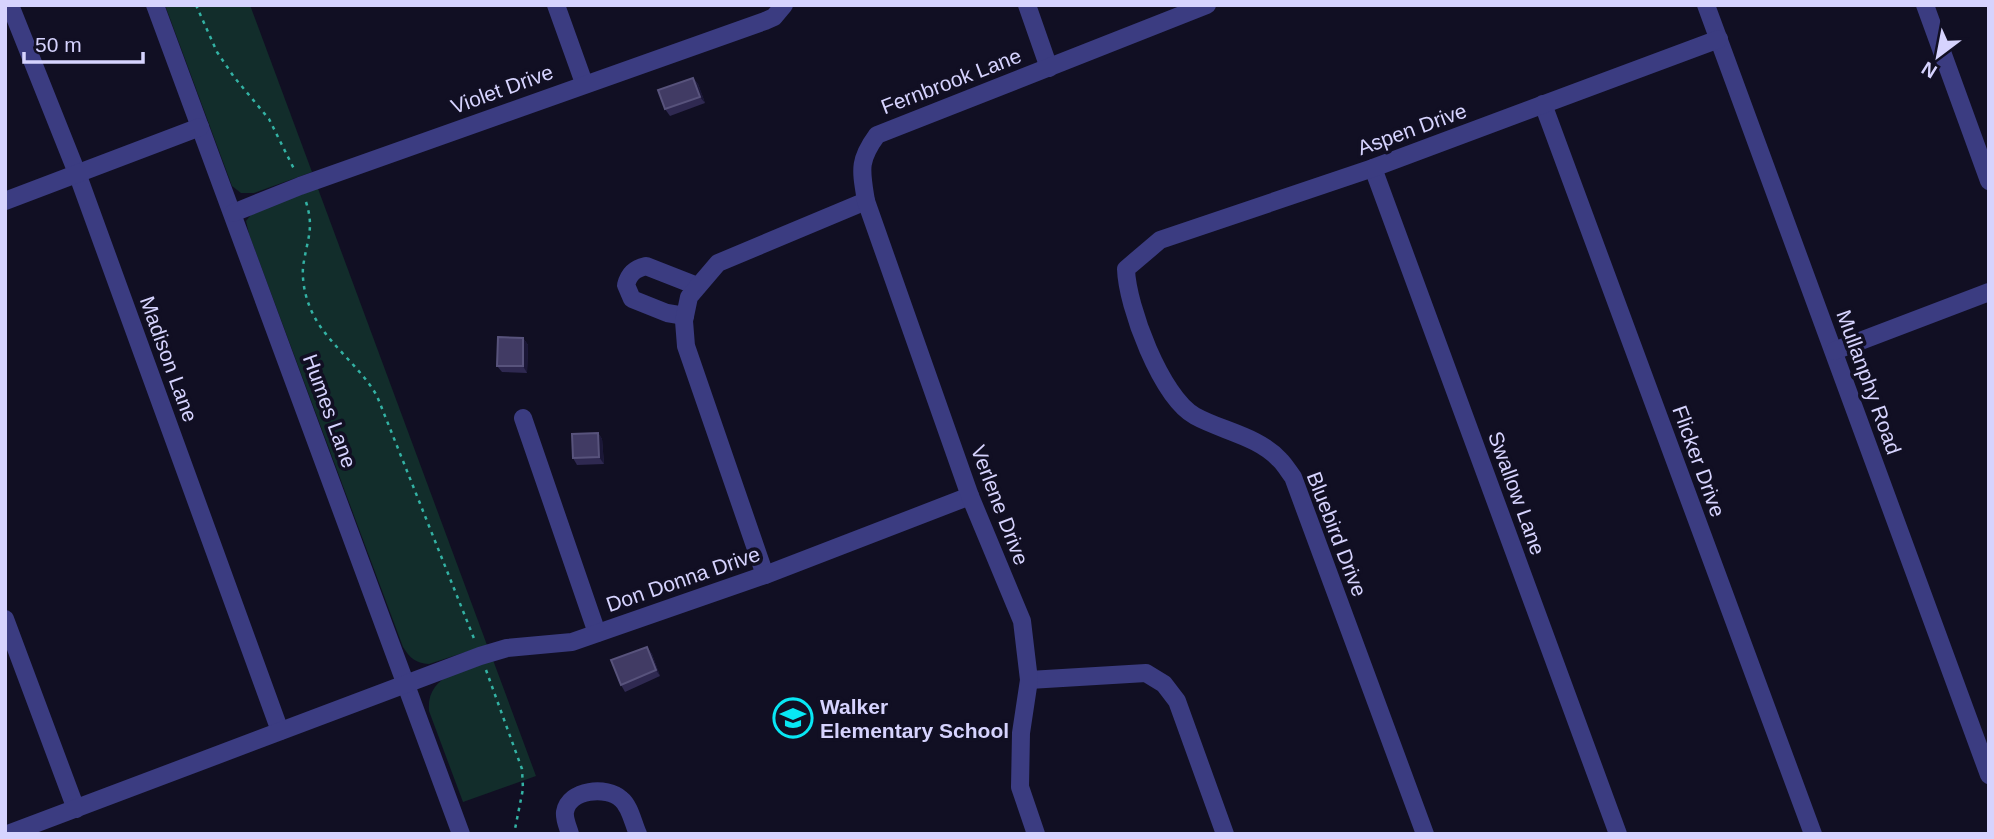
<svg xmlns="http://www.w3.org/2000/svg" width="1994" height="839" font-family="Helvetica,sans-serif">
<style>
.green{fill:#122d2b}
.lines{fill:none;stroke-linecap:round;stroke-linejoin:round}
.path{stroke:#33b2a4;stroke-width:2.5;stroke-dasharray:3.5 5;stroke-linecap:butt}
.minor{stroke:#3b3c81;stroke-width:18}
.wall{fill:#2f2951}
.shaded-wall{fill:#1b1737}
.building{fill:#413b64;stroke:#58537c;stroke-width:2}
.labels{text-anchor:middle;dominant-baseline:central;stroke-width:7;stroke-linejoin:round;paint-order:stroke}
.street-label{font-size:21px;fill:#d6d3fe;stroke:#110f23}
.poi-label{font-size:21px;font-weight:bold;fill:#d6d3fe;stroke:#110f23;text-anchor:start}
</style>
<rect width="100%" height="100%" fill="#110f23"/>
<g class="green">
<polygon points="165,5 250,5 312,172 254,193 241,193 232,186"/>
<path d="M317 186 487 645 429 664C415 663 410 658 403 647L249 234 246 221 254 211Z"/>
<path d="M493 660 536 776 463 802 429 711C426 674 465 670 493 660Z"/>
</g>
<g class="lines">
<g class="path">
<polyline points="196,5 217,52 234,77 269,119 294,169"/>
<path d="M306 202C314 227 308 237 304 261 301 274 304 292 309 305 321 339 359 364 377 396L475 641"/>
<polyline points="486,670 522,769 523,789 514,834"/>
</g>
<g class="minor">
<polyline points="10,5 77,173 280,731"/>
<polyline points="155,5 461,834"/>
<polyline points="556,5 584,83"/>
<polyline points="1027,5 1049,68"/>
<polyline points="1706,5 1989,775"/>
<polyline points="1925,5 1989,181"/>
<polyline points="1543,104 1813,834"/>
<polyline points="1373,168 1618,834"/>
<polyline points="5,201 200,127"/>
<polyline points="233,213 300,186 765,21 774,17 784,5"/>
<path d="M685 316 667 313 632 299 626 285C629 274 634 269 646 266L697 286"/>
<polyline points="1834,351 1989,292"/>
<polyline points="523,418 597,633"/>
<polyline points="765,575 686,346 684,321 689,297 718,263 866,201"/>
<polyline points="5,619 76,809"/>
<polyline points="1029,680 1146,673 1164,684 1177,701 1225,834"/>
<polyline points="8,834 480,656 507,648 572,642 765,575 970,496"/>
<path d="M570 834C568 827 564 819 565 812 569 789 607 786 621 799 630 806 633 823 638 834"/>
<path d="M1036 834 1020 787 1021 733 1029 680 1022 621 970 496 866 201C861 170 858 161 877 135L1207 5"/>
<path d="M1425 834 1293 477C1289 472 1285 465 1280 460 1258 436 1222 431 1195 416 1161 397 1127 306 1126 269L1160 240 1373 168 1719 39"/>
</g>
</g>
<g class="wall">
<polygon points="693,78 698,84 705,103 670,116 665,109"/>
<polygon points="523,338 528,345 527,373 502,372 497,366"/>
<polygon points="598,433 602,439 604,464 577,465 573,458"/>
<polygon points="647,647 652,654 660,676 625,692 621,685"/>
</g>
<g class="shaded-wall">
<polygon points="693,78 698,84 705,103 700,97"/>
<polygon points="523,338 528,345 527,373 523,366"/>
<polygon points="598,433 602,439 604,464 599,457"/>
<polygon points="647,647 652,654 660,676 656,670"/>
</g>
<g class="building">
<polygon points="693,78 700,97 665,109 658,90"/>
<polygon points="498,337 523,338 523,366 497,366"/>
<polygon points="598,433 599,457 573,458 572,434"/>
<polygon points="647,647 656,670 621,685 611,660"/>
</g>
<defs>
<g id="school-ring" transform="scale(2.0125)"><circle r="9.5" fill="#110f23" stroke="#08e7f4" stroke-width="1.5"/><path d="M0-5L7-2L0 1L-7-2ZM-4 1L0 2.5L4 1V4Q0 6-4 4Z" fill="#08e7f4"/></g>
</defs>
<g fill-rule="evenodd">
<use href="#school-ring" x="793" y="718"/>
</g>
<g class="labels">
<g class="street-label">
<text transform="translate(951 81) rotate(-21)">Fernbrook Lane</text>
<text transform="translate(502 89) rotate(-20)">Violet Drive</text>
<text transform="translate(1412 129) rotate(-20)">Aspen Drive</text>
<text transform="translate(169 359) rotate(70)">Madison Lane</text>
<text transform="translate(1869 382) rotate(70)">Mullanphy Road</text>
<text transform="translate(330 411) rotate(70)">Humes Lane</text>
<text transform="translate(1699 461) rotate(70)">Flicker Drive</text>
<text transform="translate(1517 493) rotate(70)">Swallow Lane</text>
<text transform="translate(1000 505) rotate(69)">Verlene Drive</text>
<text transform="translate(1337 534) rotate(69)">Bluebird Drive</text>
<text transform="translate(683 579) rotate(-19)">Don Donna Drive</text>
</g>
<g class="poi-label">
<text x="820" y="706">Walker<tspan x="820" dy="24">Elementary School</tspan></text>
</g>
</g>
<rect width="1994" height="839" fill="none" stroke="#d6d3fe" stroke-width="14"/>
<g transform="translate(1938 56) rotate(212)" stroke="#110f23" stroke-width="5" paint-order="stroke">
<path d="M0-5L12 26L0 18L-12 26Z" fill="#d6d3fe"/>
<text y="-10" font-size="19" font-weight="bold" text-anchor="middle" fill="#d6d3fe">N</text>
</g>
<path d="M24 52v10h119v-10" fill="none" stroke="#d6d3fe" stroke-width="3.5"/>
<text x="35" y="52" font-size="21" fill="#d6d3fe" stroke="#110f23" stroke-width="5" paint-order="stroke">50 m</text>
</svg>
